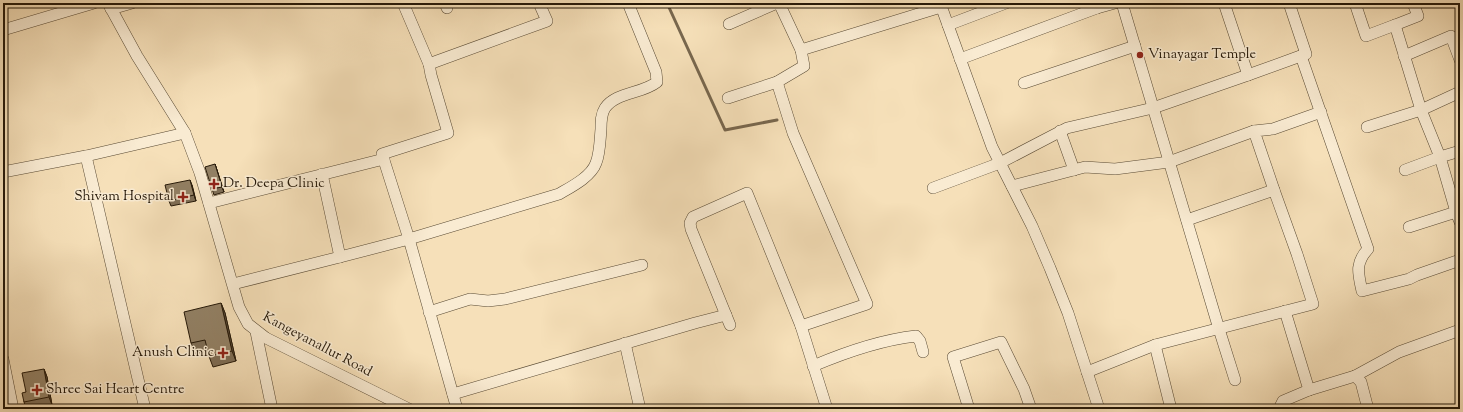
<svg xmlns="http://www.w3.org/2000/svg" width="1463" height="412" font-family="'Sorts Mill Goudy',serif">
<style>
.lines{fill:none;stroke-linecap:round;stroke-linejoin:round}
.stream{stroke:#78674e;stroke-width:3}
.minor-casing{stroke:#594a34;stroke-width:12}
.minor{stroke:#f9ebd2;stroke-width:11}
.wall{fill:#7e6e56;stroke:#251808}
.shaded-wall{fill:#665a46;stroke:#251808}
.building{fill:#928064;stroke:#251808}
.poi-dot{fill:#8f2418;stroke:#f9ebd2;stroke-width:1.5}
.labels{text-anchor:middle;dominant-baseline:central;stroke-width:3;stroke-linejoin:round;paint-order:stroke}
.poi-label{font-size:14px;fill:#251808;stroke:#f9ebd2;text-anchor:start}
.street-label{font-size:14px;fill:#251808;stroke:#f9ebd2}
</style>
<rect width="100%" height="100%" fill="#f6e0b9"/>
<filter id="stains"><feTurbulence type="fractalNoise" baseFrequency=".005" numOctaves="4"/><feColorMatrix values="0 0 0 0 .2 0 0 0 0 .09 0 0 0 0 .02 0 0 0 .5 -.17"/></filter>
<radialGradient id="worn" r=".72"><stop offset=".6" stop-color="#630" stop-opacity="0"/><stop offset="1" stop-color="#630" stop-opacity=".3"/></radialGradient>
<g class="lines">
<polyline class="stream" points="667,3 725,130 777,120"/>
<g class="minor-casing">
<g id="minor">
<polyline points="108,3 137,56 185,133 200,173 239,307 248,324 266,338 409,409"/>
<polyline points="403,3 429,64 547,21 539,3"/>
<polyline points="445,3 447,8"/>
<polyline points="779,3 801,50 941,7"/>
<polyline points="940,3 992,147 1032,226 1050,268 1068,313 1099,409"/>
<polyline points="1122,3 1219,329 1235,380"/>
<polyline points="1355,3 1366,36 1395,25 1421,110 1440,157 1405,170"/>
<polyline points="1097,8 1115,3"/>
<polyline points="111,9 132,3"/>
<polyline points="729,24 777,3"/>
<polyline points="948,25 1006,3"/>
<polyline points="1395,25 1418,16 1413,3"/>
<polyline points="3,30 94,3"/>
<path d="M1301 56 1368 249C1355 263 1358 273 1362 291L1409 279 1417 275 1460 260"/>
<polyline points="1404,56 1451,36 1460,60"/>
<polyline points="960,59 1097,8 1095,3"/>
<path d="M429 64 431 75 448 133 382 154 409 239 559 194C571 187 591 177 596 163 600 153 600 140 601 129 601 122 601 114 605 108 616 92 642 94 657 82L656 72 628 3"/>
<polyline points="1248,75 1306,54 1289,3"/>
<polyline points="777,82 804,66 801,50"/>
<polyline points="1024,83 1135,46"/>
<polyline points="728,98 777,82 793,133 867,304 801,326"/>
<polyline points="1367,127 1421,110 1460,92"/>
<polyline points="1060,131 1074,170"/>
<polyline points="86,156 145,409"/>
<polyline points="3,172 86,156 185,133"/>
<polyline points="322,174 340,257 409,239 457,409"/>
<polyline points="1012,186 1085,167 1115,169 1169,162 1254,131"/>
<polyline points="933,188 1000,163 1067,128 1153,108 1248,75 1224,3"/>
<polyline points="209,203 384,159"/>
<polyline points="1460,210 1456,212 1460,222"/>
<polyline points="1187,220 1274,190 1254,131 1273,129 1321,112"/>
<polyline points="1409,227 1456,212 1440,157 1460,151"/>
<polyline points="233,284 340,257"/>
<polyline points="429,312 470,299 488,301 505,299 642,265"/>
<polyline points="730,325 691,229 690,223 693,217 747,193 801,326 827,409"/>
<polyline points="256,332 272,409"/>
<polyline points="625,343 640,409"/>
<polyline points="1155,345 1171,409"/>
<polyline points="3,359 13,409"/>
<path d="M813 366C846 352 880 340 916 336L920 341 923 352"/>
<polyline points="1087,372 1155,345 1313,304 1297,254 1274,190"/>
<polyline points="1355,376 1399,352 1460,330"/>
<polyline points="1309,390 1355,376 1361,382 1368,409"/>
<polyline points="453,394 695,323 726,315"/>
<polyline points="969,409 953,357 1001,342 1024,389 1031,409"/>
<polyline points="1279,409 1283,401 1309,390 1285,311"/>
</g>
</g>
<use href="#minor" class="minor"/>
</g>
<g class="wall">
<polygon points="215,164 224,192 214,195 212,189"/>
<polygon points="192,185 196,201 171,206 169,201"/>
<polygon points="221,303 225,313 236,361 213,367 207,351 195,354 191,343"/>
<polygon points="44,369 47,377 52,405 31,409 26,409 24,402 26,392"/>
</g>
<g class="shaded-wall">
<polygon points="215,164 217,170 224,192 222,187"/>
<polygon points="190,180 192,185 196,201 194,195"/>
<polygon points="221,303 225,313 236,361 232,351"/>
<polygon points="44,369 47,377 52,405 49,397"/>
</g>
<g class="building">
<polygon points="215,164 222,187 212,189 205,167"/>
<polygon points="190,180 194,195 169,201 165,185"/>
<polygon points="221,303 232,351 209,356 205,340 191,343 184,312"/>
<polygon points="44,369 49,397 24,402 22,393 26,392 22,373"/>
</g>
<g class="poi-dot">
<circle cx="1140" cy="55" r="4"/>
<path d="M212 178h4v4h4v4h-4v4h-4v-4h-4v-4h4z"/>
<path d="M181 191h4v4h4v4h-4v4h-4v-4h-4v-4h4z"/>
<path d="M221 347h4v4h4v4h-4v4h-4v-4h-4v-4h4z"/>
<path d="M35 384h4v4h4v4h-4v4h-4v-4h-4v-4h4z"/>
</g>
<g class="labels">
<g class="poi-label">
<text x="1148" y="55">Vinayagar Temple</text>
<text x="223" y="184">Dr. Deepa Clinic</text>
<text x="174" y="197" text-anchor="end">Shivam Hospital</text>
<text x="214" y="353" text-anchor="end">Anush Clinic</text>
<text x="46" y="390">Shree Sai Heart Centre</text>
</g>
<g class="street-label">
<text transform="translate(317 345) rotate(28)">Kangeyanallur Road</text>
</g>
</g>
<rect width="1463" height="412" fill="none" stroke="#f6e0b9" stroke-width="16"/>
<rect x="4" y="4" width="1455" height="404" fill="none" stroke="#251808" stroke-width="2"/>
<rect x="8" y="8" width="1447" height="396" fill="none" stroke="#251808"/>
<rect width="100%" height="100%" filter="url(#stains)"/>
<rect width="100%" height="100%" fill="url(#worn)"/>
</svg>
